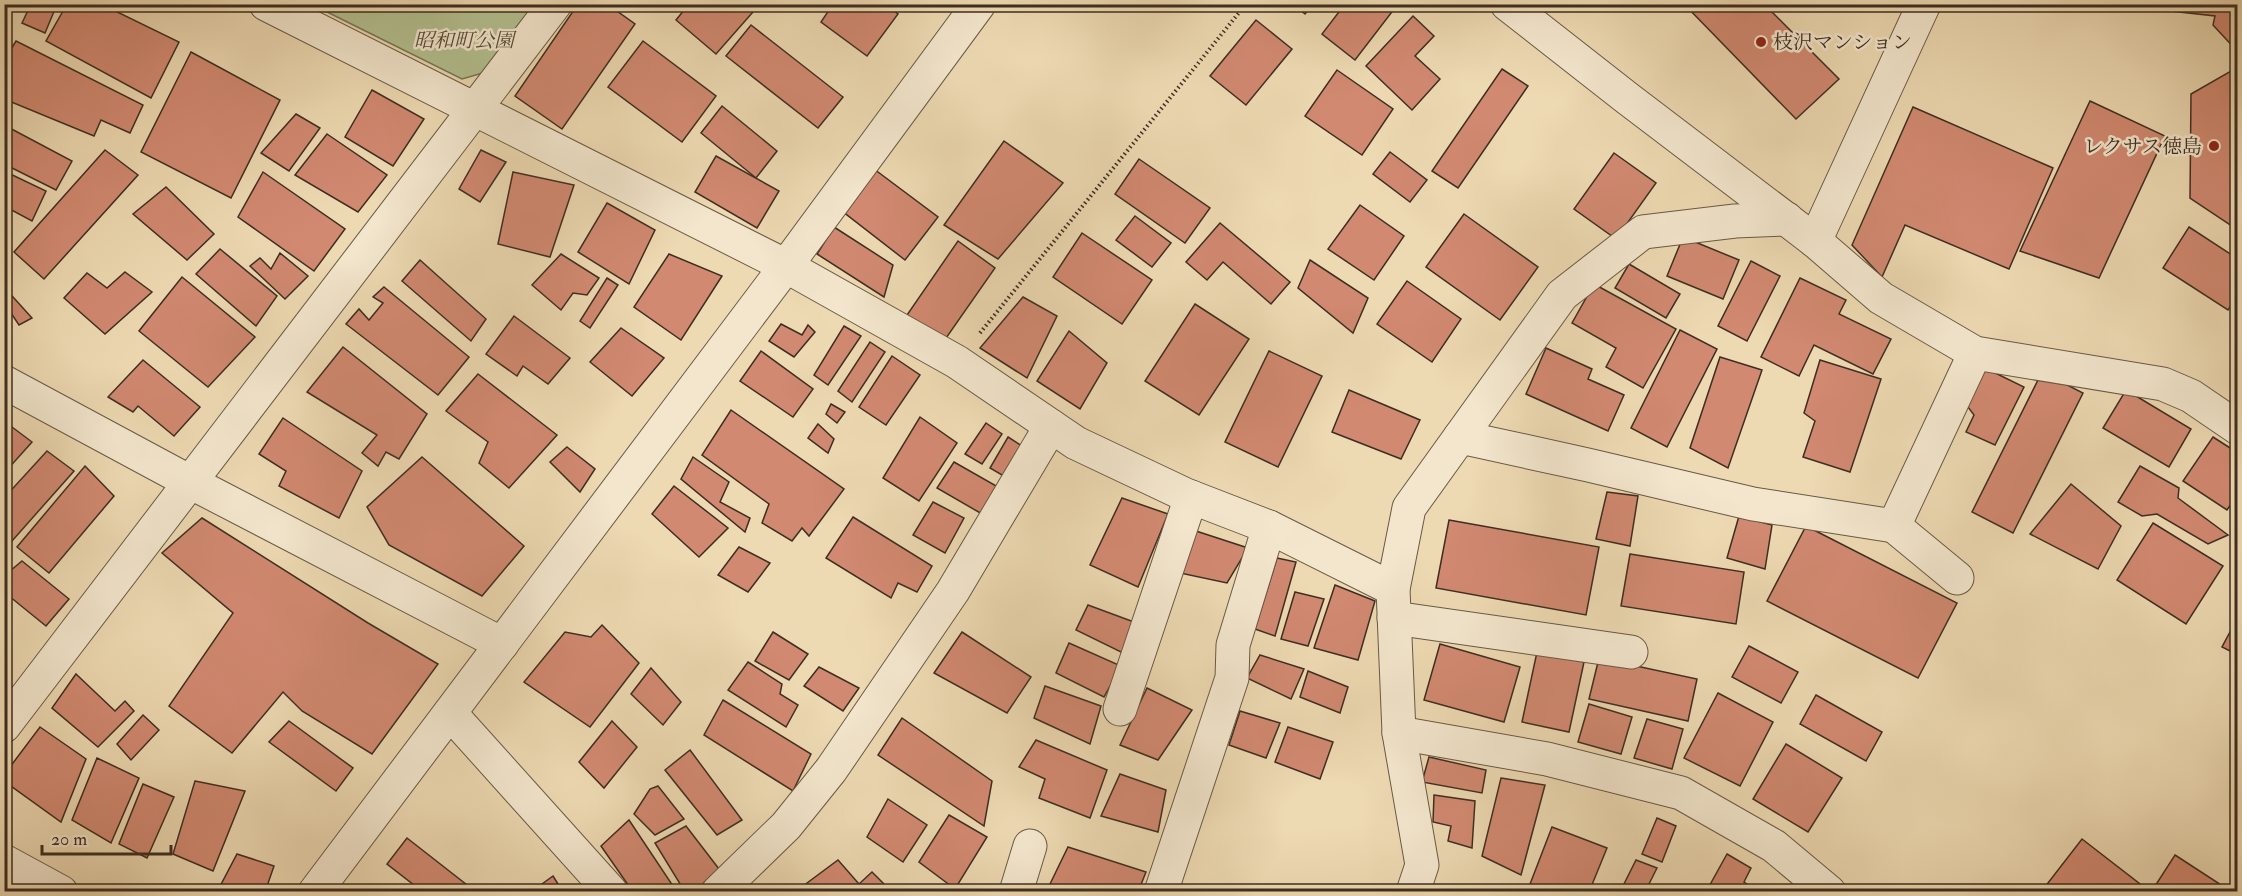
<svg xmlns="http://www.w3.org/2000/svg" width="2242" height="896" font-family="'IM FELL Double Pica','Noto Serif JP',serif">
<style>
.green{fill:#b3c090;stroke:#787758;stroke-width:1.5}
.building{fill:#d18971;stroke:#3d2e21;stroke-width:1.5}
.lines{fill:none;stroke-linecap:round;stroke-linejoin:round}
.minor-casing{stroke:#695945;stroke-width:35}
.path{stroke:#3d2e21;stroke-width:4;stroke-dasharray:1.5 3;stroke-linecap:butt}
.minor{stroke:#f3e6cd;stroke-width:33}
.poi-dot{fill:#8f2418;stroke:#f3e6cd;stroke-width:2}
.labels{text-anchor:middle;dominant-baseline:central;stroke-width:5;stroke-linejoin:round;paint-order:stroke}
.park-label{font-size:20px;font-style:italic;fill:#554b37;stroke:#f3e6cd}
.poi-label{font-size:20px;fill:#3d2e21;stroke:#f3e6cd;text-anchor:start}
</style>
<rect width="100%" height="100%" fill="#edd9b2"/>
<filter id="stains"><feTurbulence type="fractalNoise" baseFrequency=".00333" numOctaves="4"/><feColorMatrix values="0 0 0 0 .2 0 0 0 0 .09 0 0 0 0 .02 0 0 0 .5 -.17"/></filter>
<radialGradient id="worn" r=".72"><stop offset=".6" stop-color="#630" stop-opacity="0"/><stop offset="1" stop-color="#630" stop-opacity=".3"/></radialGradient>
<polygon class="green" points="313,5 535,5 486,72 462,79"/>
<g class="building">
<polygon points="31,4 47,4 55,9 45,33 22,23"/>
<polygon points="67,4 101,4 179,42 151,98 46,41"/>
<polygon points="578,4 607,4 635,24 562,129 515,96"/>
<polygon points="689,4 760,4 716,54 676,20"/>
<polygon points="833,4 885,4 898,14 867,56 821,22"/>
<polygon points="1293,4 1313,4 1305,14"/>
<polygon points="1345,4 1398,4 1355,60 1322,34"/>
<polygon points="1684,4 1764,4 1839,79 1796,119"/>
<polygon points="2146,4 2238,4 2238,52 2213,25 2215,16 2161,10"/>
<polygon points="1413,16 1434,36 1415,56 1440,79 1412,110 1366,66"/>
<polygon points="1256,20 1292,49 1246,105 1210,76"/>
<polygon points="751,25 843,97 818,128 726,56"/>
<polygon points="16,41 143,105 130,133 101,120 94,136 4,99 4,61"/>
<polygon points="643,41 716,96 682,142 608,87"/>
<polygon points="191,52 280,100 231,198 141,152"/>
<polygon points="2238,67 2238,230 2190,198 2191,94"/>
<polygon points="1502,69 1528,86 1458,188 1432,171"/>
<polygon points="1337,70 1393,109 1362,155 1305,116"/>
<polygon points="372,90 424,119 393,166 345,137"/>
<polygon points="2090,101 2165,136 2099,278 2020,251"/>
<polygon points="722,106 777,151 756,178 701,133"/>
<polygon points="1913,107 2053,168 2009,269 1905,225 1882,277 1852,245"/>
<polygon points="296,114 320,128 289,171 261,153"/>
<polygon points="4,125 72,161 56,190 4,164"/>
<polygon points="327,134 387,175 358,212 295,175"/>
<polygon points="1004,141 1063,183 998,259 944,225"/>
<polygon points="105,150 138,175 44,279 14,252"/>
<polygon points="481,150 506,162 480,202 459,189"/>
<polygon points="1390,152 1427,180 1410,202 1373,174"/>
<polygon points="1614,153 1656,183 1616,239 1574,209"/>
<polygon points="716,156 779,191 757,228 695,192"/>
<polygon points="1139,159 1210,208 1185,243 1115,194"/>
<polygon points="874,169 938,217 905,260 842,211"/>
<polygon points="4,171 46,191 32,221 4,206"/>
<polygon points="263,172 345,229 314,271 238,217"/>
<polygon points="513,172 574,185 550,257 498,244"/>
<polygon points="166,187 214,234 187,260 133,214"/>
<polygon points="607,203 655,230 629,284 578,252"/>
<polygon points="1360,205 1404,236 1374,280 1328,249"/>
<polygon points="1464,214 1538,267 1500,320 1426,267"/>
<polygon points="1135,216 1171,243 1152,267 1116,240"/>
<polygon points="1220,223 1290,282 1271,304 1223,262 1207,280 1186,262"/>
<polygon points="834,227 893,265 884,297 817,254"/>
<polygon points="2189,227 2238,259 2238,295 2228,310 2163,268"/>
<polygon points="1082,233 1152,280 1122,324 1053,277"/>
<polygon points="1683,237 1739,260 1723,299 1667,276"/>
<polygon points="958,241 995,268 944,341 907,315"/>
<polygon points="220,249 277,296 256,326 196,274"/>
<polygon points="280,253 308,276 285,299 250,266 260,258 271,269"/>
<polygon points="561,254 599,278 587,295 573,293 561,310 532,285"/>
<polygon points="669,254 722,276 681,340 634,307"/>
<polygon points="420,260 486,319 471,341 402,281"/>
<polygon points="1310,260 1368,298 1353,333 1298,288"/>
<polygon points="1751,261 1780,276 1747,341 1718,326"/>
<polygon points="1629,264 1680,294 1666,318 1615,288"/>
<polygon points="125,272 152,292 105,334 64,298 87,273 107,288"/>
<polygon points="182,277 255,337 208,387 139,331"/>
<polygon points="607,278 618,285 590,328 580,321"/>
<polygon points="1800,278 1846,300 1839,314 1891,339 1873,374 1814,345 1799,376 1761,357"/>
<polygon points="1407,281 1461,319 1432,362 1377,324"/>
<polygon points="1594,284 1676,329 1643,388 1606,367 1616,348 1572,323"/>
<polygon points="4,287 32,318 19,325 11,313 4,320"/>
<polygon points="384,287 469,357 438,395 346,324 359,309 369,320 383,303 373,297"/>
<polygon points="1023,297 1057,316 1027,378 980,348"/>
<polygon points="1195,304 1249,339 1199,415 1145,381"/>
<polygon points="514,316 570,358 548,384 523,366 517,376 486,354"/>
<polygon points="781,324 802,335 808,325 815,332 794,357 769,341"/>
<polygon points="844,326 861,336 828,385 814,375"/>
<polygon points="621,328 664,358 632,396 590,362"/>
<polygon points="1680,330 1717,349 1667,447 1631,428"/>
<polygon points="1069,331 1107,363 1080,409 1037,381"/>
<polygon points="870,342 885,352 852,402 838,391"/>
<polygon points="343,347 427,414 399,459 386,452 378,466 362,453 377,435 307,392"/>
<polygon points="1546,348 1592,369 1588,379 1624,395 1608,431 1526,394"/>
<polygon points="761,351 813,389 793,417 740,381"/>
<polygon points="1269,351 1322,376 1278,467 1225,442"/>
<polygon points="892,356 920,375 886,425 859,407"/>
<polygon points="1720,357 1762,370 1728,468 1690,448"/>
<polygon points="143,360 200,407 174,436 138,406 133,412 108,397"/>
<polygon points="1820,360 1881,379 1850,472 1803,457 1815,421 1804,413"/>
<polygon points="1983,367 2024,387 1995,445 1966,432 1974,415 1965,403"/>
<polygon points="2042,372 2083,393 2013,533 1972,512"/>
<polygon points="478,374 557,435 509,488 479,463 488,442 446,411"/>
<polygon points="1349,390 1420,420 1401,459 1332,432"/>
<polygon points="2126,390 2191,429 2169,467 2103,428"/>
<polygon points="831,404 845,412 837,423 826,414"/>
<polygon points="731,410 844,489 809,536 802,528 792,541 762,523 769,504 702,455"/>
<polygon points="920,417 957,443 919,501 883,478"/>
<polygon points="283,418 362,471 339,518 279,486 286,471 259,454"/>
<polygon points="4,421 32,442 7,470 4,467"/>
<polygon points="986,423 1002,434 982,464 965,454"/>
<polygon points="818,424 834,439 828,453 808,438"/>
<polygon points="1008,437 1022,446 1007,478 990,468"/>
<polygon points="2213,437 2238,453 2238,494 2227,510 2183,481"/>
<polygon points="567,447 595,469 580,492 550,462"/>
<polygon points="47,451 74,471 4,550 4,498"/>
<polygon points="422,457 524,546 482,596 389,545 367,507"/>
<polygon points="693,457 729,482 720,502 750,518 745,532 681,479"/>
<polygon points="954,462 998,487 982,514 937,488"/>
<polygon points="85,466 114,496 49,573 17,547"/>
<polygon points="2140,466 2179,488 2178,498 2228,535 2208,544 2157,514 2142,516 2118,502"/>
<polygon points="2071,484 2121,526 2098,569 2030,534"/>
<polygon points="674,486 728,528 699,557 652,514"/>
<polygon points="1607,492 1638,496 1630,546 1596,539"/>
<polygon points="1122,498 1168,514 1138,587 1090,565"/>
<polygon points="933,502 964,518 945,553 913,535"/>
<polygon points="1739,516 1772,525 1765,569 1727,558"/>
<polygon points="853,517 932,566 917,592 898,583 891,598 826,558"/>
<polygon points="202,518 368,623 438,664 372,754 302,711 283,692 232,753 169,706 233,613 162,553"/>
<polygon points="1449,520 1599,547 1586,615 1436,588"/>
<polygon points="2153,523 2223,566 2186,624 2117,580"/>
<polygon points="1806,526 1957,603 1918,678 1767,601"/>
<polygon points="1196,531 1248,548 1227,583 1180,573"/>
<polygon points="739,547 770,563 748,592 718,575"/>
<polygon points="1630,554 1744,572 1736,624 1621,606"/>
<polygon points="1277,558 1296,562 1275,636 1255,629"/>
<polygon points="22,561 69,599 46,626 4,592 4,576"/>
<polygon points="1335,585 1375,601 1358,660 1314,648"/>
<polygon points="1295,592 1324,599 1308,646 1281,639"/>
<polygon points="1088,605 1134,622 1125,654 1076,630"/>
<polygon points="2238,617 2238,655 2222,647"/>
<polygon points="602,625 639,663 590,727 524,682 565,632 591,637"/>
<polygon points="773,632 808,654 789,680 755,661"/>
<polygon points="962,632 1031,677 1007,713 934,673"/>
<polygon points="1069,643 1121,666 1104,697 1056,673"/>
<polygon points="1440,644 1520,667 1504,722 1424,700"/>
<polygon points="1749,646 1798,672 1781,703 1732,677"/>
<polygon points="1537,652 1584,662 1569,732 1522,722"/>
<polygon points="1260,655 1304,669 1291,699 1247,678"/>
<polygon points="1599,658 1697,679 1688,721 1589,699"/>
<polygon points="748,662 782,684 780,694 798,705 786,727 728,690"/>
<polygon points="819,667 859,688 843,711 804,686"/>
<polygon points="651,668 681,702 663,725 631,694"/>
<polygon points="1308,671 1348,687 1340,713 1300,697"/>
<polygon points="76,674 115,711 125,701 134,711 98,747 52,708"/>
<polygon points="1045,686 1101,706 1090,744 1034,718"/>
<polygon points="1147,688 1192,710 1158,760 1120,745"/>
<polygon points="1718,693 1773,722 1740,786 1684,758"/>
<polygon points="1816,695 1882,732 1866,761 1800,724"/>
<polygon points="723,700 811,754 793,791 704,735"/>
<polygon points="1589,704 1632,717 1621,754 1578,742"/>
<polygon points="1240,711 1280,723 1266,758 1229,745"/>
<polygon points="143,715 159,730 131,760 117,744"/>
<polygon points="902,718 992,781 984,826 878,755"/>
<polygon points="1647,719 1683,729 1672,769 1634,758"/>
<polygon points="289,721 353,768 336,791 269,742"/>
<polygon points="612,721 637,747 604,788 579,762"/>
<polygon points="40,727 86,759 61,822 4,781 4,775"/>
<polygon points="1288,727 1333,742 1320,779 1275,762"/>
<polygon points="1036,740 1107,770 1090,818 1039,798 1045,779 1019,767"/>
<polygon points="1786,744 1842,778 1808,832 1753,799"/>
<polygon points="690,750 742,820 717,835 665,770"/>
<polygon points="1429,757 1486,770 1482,793 1422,782"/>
<polygon points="97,758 139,778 111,843 72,820"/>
<polygon points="1120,774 1166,790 1158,832 1101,816"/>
<polygon points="1501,778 1545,785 1521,875 1482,856"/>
<polygon points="195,781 245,791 213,871 173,854"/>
<polygon points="143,784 174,797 147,858 119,844"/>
<polygon points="658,786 684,819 655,835 634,814 650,789"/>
<polygon points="1434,795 1475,801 1472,848 1448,841 1451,826 1433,822"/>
<polygon points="888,799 927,825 903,862 867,837"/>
<polygon points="949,815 987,837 955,889 919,862"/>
<polygon points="1657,818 1676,826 1662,862 1642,854"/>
<polygon points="629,820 677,892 633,892 601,846"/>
<polygon points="686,826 719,869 694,892 685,892 655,843"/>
<polygon points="1552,827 1607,848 1589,892 1527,892"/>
<polygon points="407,838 476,892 423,892 387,864"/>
<polygon points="2082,839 2140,884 2134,892 2041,892"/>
<polygon points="1068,847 1146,872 1138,892 1072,892 1050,884"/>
<polygon points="237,854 274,866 265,892 217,892"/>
<polygon points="1727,854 1751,868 1744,882 1759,892 1706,892"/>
<polygon points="2175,855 2232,892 2164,892 2155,886"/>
<polygon points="838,860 859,884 872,872 892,892 795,892"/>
<polygon points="1636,860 1657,868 1645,892 1620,892"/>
<polygon points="553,876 563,892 531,892"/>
</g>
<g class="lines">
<g class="minor-casing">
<g id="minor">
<polyline points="266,4 786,266 957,362 1076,443 1186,495 1269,527 1393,589"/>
<polyline points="1507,4 1627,98 1815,241 1881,298 1975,353 2163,384 2191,396 2238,428"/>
<polyline points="1815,241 1924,4"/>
<polyline points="4,382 190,482 502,644"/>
<polyline points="1460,437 1588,465 1753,504 1894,526 1975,353"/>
<polyline points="1894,526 1957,578"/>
<polyline points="1394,618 1631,652"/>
<polyline points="1120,709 1191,497"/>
<polyline points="450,713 611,892"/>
<polyline points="4,726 555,4"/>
<polyline points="1399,733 1547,759 1681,793 1774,846 1829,892"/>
<polyline points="4,861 61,892"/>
<polyline points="315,892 786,266 979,4"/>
<polyline points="718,892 786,826 831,770 953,591 1051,426"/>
<polyline points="1016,892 1030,846"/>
<polyline points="1161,892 1232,678 1233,645 1269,527"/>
<polyline points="1413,892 1422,865 1399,733 1393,589 1409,508 1562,295 1643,232 1735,221 1787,219"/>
</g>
</g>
<polyline class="path" points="980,333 1246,4"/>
<use href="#minor" class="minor"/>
</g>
<g class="poi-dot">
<circle cx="1761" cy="42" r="6"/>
<circle cx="2214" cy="146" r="6"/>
</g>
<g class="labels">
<g class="park-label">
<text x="464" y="40">昭和町公園</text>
</g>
<g class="poi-label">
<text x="1773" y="42">枝沢マンション</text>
<text x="2202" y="146" text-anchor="end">レクサス徳島</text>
</g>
</g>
<rect width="2242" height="896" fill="none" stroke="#edd9b2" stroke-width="24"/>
<rect x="6" y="6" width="2230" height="884" fill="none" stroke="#3d2e21" stroke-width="3"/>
<rect x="12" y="12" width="2218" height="872" fill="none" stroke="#3d2e21" stroke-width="1.5"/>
<path d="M42 845v9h129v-9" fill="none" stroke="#3d2e21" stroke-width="3"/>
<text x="51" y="845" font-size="18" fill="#3d2e21" stroke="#f3e6cd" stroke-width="4.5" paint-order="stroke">20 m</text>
<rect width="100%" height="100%" filter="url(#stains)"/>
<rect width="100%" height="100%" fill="url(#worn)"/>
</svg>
